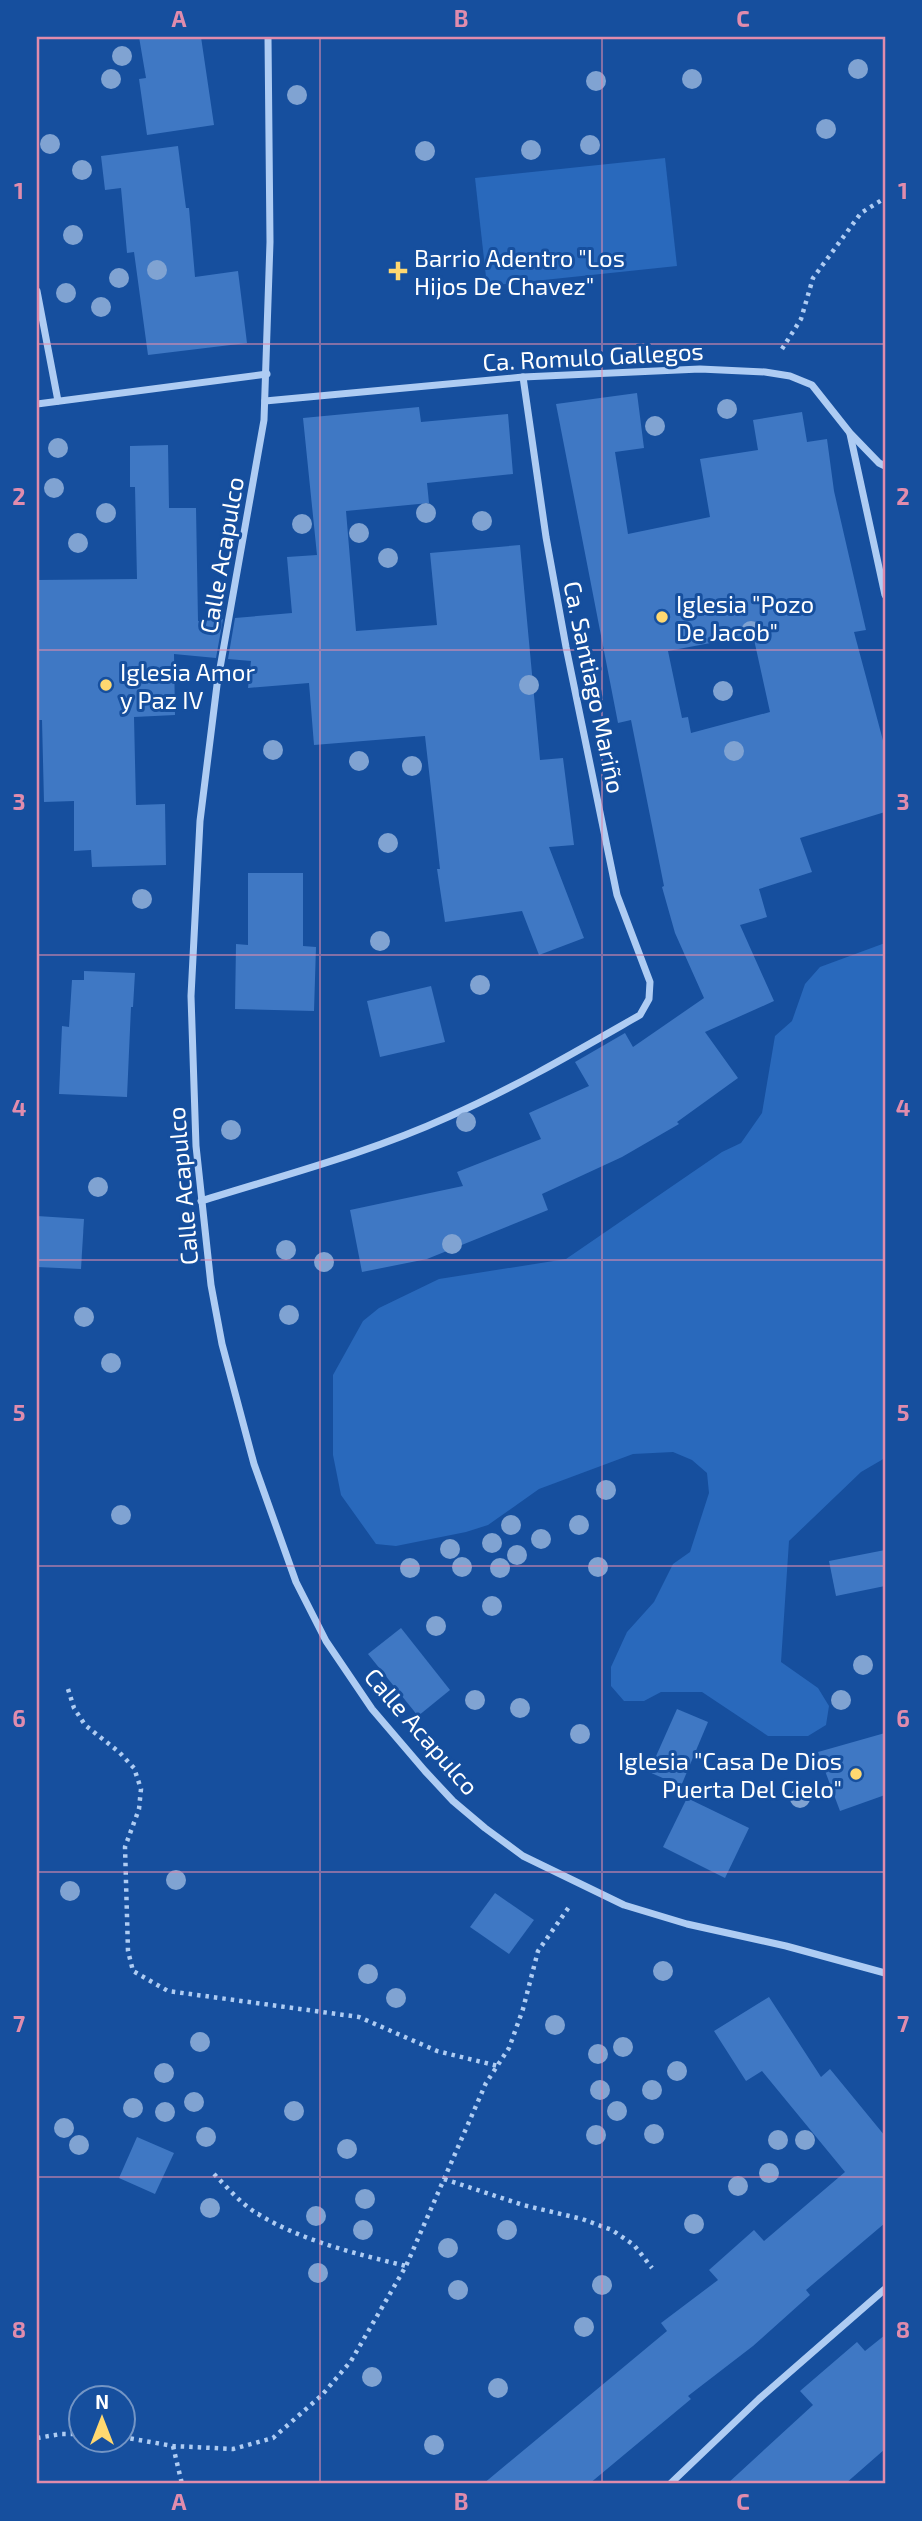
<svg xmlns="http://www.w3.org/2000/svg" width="922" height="2521" font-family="'Exo 2',sans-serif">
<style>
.green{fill:#2969bc}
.building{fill:#3f78c4;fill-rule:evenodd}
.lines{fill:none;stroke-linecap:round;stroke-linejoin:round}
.path{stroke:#aeccf3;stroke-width:4.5;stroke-dasharray:3.5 5;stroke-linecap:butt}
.street{stroke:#aeccf3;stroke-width:7}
.tree{fill:#80a3d2}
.grid{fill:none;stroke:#e08cad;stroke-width:2;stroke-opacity:0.55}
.poi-dot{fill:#ffd870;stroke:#164f9e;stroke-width:2.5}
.labels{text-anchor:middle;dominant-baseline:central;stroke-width:6;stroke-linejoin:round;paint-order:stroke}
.poi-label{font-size:24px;fill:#fff;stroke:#164f9e;text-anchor:start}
.street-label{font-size:24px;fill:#fff;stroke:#164f9e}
.neatline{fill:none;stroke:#e08cad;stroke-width:2.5}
.grid-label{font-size:23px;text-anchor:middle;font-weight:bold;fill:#e08cad}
</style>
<rect width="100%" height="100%" fill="#164f9e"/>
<g class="green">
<polygon points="665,158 677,266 487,286 475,178"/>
<polygon points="885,943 885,1458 861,1472 789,1541 781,1662 818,1688 829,1706 826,1725 808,1736 768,1736 702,1692 661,1692 644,1701 624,1701 611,1686 611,1667 627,1632 654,1602 673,1564 690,1552 709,1493 707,1473 692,1460 673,1452 633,1454 539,1489 488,1525 466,1532 396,1546 376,1544 341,1495 333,1455 333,1375 363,1321 379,1308 439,1279 566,1259 722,1152 741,1143 762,1113 775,1036 792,1021 805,984 820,967"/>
</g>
<g class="building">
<polygon points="139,37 201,37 214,125 147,135 139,79 146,78"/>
<polygon points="178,146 186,208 189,208 195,277 238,271 247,343 148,355 134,252 127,253 121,188 105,190 101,156"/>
<path d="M637 393 644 448 615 452 628 534 710 517 700 459 758 450 753 420 802 412 807 442 827 439 834 491 866 630 854 632 885 748V812L800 838 812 872 759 889 767 917 740 925 774 1001 705 1032 738 1078 677 1122 679 1124 622 1157 542 1194 548 1210 427 1259 362 1272 350 1210 463 1186 457 1172 541 1139 529 1113 589 1086 575 1062 625 1033 633 1047 704 998 675 933 662 887 664 886 631 720 618 723 556 404ZM753 635 770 712 691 733 688 717 682 718 668 651Z"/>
<polygon points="419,407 421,422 508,414 513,474 427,483 429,503 346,511 356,631 437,625 430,553 520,545 540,760 563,758 574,845 549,847 584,938 539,955 522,911 445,922 437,869 440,869 425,736 314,745 309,683 248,688 251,661 228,659 235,618 292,613 287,557 317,555 303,418"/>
<polygon points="168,445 169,508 196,508 198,621 223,619 216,658 174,654 175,715 134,717 136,805 165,804 166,865 92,867 91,850 74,851 74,801 44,802 42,720 37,720 37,580 137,579 135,487 130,487 130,446"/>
<polygon points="248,873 303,873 303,946 316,947 314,1011 235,1009 236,944 248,945"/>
<polygon points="84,971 135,973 133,1007 131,1007 127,1097 59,1094 62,1026 69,1027 72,980 84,980"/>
<polygon points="431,986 445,1042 380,1057 367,1001"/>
<polygon points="37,1216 84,1219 81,1269 37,1267"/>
<polygon points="885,1550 885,1586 836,1596 829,1561"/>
<polygon points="401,1628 450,1690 418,1716 368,1654"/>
<polygon points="677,1709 708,1722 681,1786 649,1772"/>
<polygon points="885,1733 885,1795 840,1811 818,1752"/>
<polygon points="687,1798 749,1828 725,1878 663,1847"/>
<polygon points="495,1893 534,1920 509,1954 470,1927"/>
<polygon points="769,1997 821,2077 830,2069 885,2136 885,2223 806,2290 810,2295 753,2346 688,2396 691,2399 589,2484 483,2484 667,2331 661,2323 718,2280 709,2270 754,2230 764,2241 845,2172 762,2071 746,2081 714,2031"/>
<polygon points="137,2137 174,2153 155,2194 119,2178"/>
<polygon points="885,2335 885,2449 845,2484 727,2484 813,2405 800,2391 857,2342 865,2351"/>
</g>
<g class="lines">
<g class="path">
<polyline points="782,349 801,319 813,278 861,213 885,198"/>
<polyline points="68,1689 74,1708 85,1725 119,1752 134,1768 141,1789 139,1809 125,1847 128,1951 133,1971 168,1991 359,2017 437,2051 498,2066"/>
<path d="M214 2174C228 2188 241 2204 258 2214 302 2241 357 2254 406 2266"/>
<polyline points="444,2179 523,2205 582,2219 612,2230 634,2245 652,2268"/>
<polyline points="122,2437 173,2446 233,2449 273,2438 322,2395 351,2361 406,2266 486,2083 509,2048 523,2009 538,1951 569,1907"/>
<polyline points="37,2438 61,2434 80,2434"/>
<polyline points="173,2446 182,2484"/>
</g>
<g class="street">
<polyline points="268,37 270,242 264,420 217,685 200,821 191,996 196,1146 211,1285 222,1344 254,1464 296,1582 326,1641 372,1709 425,1771 453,1801 485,1828 523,1856 624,1905 687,1924 786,1946 885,1973"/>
<polyline points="37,291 58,401"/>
<polyline points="265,401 523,377 700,369 765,372 790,376 812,385 850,433 879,463 885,466"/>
<polyline points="37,404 267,374"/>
<polyline points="850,434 885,595"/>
<path d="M201 1201C284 1175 369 1153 448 1117 514 1088 577 1051 640 1015L649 999 650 982 617 895 566 647 546 537 523 377"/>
<polyline points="670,2484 759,2399 885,2289"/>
</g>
</g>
<g class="tree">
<circle cx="122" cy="56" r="10"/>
<circle cx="858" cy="69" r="10"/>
<circle cx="111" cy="79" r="10"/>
<circle cx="692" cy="79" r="10"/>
<circle cx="596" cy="81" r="10"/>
<circle cx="297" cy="95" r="10"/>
<circle cx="826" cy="129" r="10"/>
<circle cx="50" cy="144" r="10"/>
<circle cx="590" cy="145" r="10"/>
<circle cx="531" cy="150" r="10"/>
<circle cx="425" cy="151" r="10"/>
<circle cx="82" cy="170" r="10"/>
<circle cx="73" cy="235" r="10"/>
<circle cx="157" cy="270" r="10"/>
<circle cx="119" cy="278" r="10"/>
<circle cx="66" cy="293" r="10"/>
<circle cx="101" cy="307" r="10"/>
<circle cx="727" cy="409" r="10"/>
<circle cx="655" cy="426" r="10"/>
<circle cx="58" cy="448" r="10"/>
<circle cx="54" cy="488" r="10"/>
<circle cx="106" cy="513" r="10"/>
<circle cx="426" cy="513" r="10"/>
<circle cx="482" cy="521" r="10"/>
<circle cx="302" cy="524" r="10"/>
<circle cx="359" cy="533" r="10"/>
<circle cx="78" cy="543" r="10"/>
<circle cx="388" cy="558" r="10"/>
<circle cx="751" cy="631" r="10"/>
<circle cx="529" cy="685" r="10"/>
<circle cx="723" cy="691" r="10"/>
<circle cx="273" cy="750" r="10"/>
<circle cx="734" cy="751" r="10"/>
<circle cx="359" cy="761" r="10"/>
<circle cx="412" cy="766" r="10"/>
<circle cx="388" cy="843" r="10"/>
<circle cx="142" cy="899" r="10"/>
<circle cx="380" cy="941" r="10"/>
<circle cx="480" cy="985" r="10"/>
<circle cx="466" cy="1122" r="10"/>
<circle cx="231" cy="1130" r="10"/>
<circle cx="98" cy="1187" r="10"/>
<circle cx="452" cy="1244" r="10"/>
<circle cx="286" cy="1250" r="10"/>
<circle cx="324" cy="1262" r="10"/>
<circle cx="289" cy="1315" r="10"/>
<circle cx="84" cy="1317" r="10"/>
<circle cx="111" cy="1363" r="10"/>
<circle cx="606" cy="1490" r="10"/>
<circle cx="121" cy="1515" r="10"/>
<circle cx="511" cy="1525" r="10"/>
<circle cx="579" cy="1525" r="10"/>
<circle cx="541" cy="1539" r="10"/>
<circle cx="492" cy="1543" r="10"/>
<circle cx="450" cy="1549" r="10"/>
<circle cx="517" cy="1555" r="10"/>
<circle cx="462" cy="1567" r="10"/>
<circle cx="598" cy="1567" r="10"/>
<circle cx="410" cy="1568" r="10"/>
<circle cx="500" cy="1568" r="10"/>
<circle cx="492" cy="1606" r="10"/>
<circle cx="436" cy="1626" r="10"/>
<circle cx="863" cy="1665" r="10"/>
<circle cx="475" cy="1700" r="10"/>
<circle cx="841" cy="1700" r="10"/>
<circle cx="520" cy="1708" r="10"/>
<circle cx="580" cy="1734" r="10"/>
<circle cx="800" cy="1798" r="10"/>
<circle cx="176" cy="1880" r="10"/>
<circle cx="70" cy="1891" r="10"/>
<circle cx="663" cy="1971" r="10"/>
<circle cx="368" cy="1974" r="10"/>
<circle cx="396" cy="1998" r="10"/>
<circle cx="555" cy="2025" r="10"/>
<circle cx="200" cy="2042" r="10"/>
<circle cx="623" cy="2047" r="10"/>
<circle cx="598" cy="2054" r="10"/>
<circle cx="677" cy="2071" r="10"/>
<circle cx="164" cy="2073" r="10"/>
<circle cx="600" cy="2090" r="10"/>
<circle cx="652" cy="2090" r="10"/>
<circle cx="194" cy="2102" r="10"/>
<circle cx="133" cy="2108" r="10"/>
<circle cx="294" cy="2111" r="10"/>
<circle cx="617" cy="2111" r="10"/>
<circle cx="165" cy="2112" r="10"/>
<circle cx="64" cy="2128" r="10"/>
<circle cx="654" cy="2134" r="10"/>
<circle cx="596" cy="2135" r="10"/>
<circle cx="206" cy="2137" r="10"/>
<circle cx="778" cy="2140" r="10"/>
<circle cx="805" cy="2140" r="10"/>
<circle cx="79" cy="2145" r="10"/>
<circle cx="347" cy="2149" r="10"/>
<circle cx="769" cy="2173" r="10"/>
<circle cx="738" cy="2186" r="10"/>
<circle cx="365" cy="2199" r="10"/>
<circle cx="210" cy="2208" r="10"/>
<circle cx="316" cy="2216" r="10"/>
<circle cx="694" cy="2224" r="10"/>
<circle cx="363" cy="2230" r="10"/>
<circle cx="507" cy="2230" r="10"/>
<circle cx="448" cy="2248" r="10"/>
<circle cx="318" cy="2273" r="10"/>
<circle cx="602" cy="2285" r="10"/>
<circle cx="458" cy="2290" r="10"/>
<circle cx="584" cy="2327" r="10"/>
<circle cx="372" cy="2377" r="10"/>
<circle cx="498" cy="2388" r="10"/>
<circle cx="434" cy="2445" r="10"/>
</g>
<path class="grid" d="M320 37V2484M602 37V2484M37 344H885M37 650H885M37 955H885M37 1260H885M37 1566H885M37 1872H885M37 2177H885"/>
<g class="poi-dot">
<path d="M394.5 260.5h7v7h7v7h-7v7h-7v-7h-7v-7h7z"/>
<circle cx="662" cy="617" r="7"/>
<circle cx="106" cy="685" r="7"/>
<circle cx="856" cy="1774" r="7"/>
</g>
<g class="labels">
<g class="poi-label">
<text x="414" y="257">Barrio Adentro "Los<tspan x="414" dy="28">Hijos De Chavez"</tspan></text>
<text x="676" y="603">Iglesia "Pozo<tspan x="676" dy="28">De Jacob"</tspan></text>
<text x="120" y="671">Iglesia Amor<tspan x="120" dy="28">y Paz IV</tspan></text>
<text x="842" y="1760" text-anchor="end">Iglesia "Casa De Dios<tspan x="842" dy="28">Puerta Del Cielo"</tspan></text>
</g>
<g class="street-label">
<text transform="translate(593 356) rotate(-3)">Ca. Romulo Gallegos</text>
<text transform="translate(221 555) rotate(-80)">Calle Acapulco</text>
<text transform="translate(595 687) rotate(78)">Ca. Santiago Mariño</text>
<text transform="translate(182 1186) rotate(-95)">Calle Acapulco</text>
<text transform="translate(422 1731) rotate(49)">Calle Acapulco</text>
</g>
</g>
<rect width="922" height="2521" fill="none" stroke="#164f9e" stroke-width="77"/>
<g transform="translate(102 2419)"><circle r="33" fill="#164f9e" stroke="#7395c5" stroke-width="2"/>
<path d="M0-5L12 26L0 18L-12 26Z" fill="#ffd870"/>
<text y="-10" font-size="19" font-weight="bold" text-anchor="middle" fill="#ffffff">N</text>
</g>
<rect x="38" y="38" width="846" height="2444" class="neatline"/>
<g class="grid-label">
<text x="179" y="27">A</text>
<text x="461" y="27">B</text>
<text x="743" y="27">C</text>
<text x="19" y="199">1</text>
<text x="903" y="199">1</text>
<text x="19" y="505">2</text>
<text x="903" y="505">2</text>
<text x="19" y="810">3</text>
<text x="903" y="810">3</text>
<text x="19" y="1116">4</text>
<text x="903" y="1116">4</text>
<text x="19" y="1421">5</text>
<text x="903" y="1421">5</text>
<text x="19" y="1727">6</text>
<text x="903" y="1727">6</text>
<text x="19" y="2032">7</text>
<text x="903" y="2032">7</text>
<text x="19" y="2338">8</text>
<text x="903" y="2338">8</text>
<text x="179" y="2510">A</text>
<text x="461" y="2510">B</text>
<text x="743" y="2510">C</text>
</g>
</svg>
